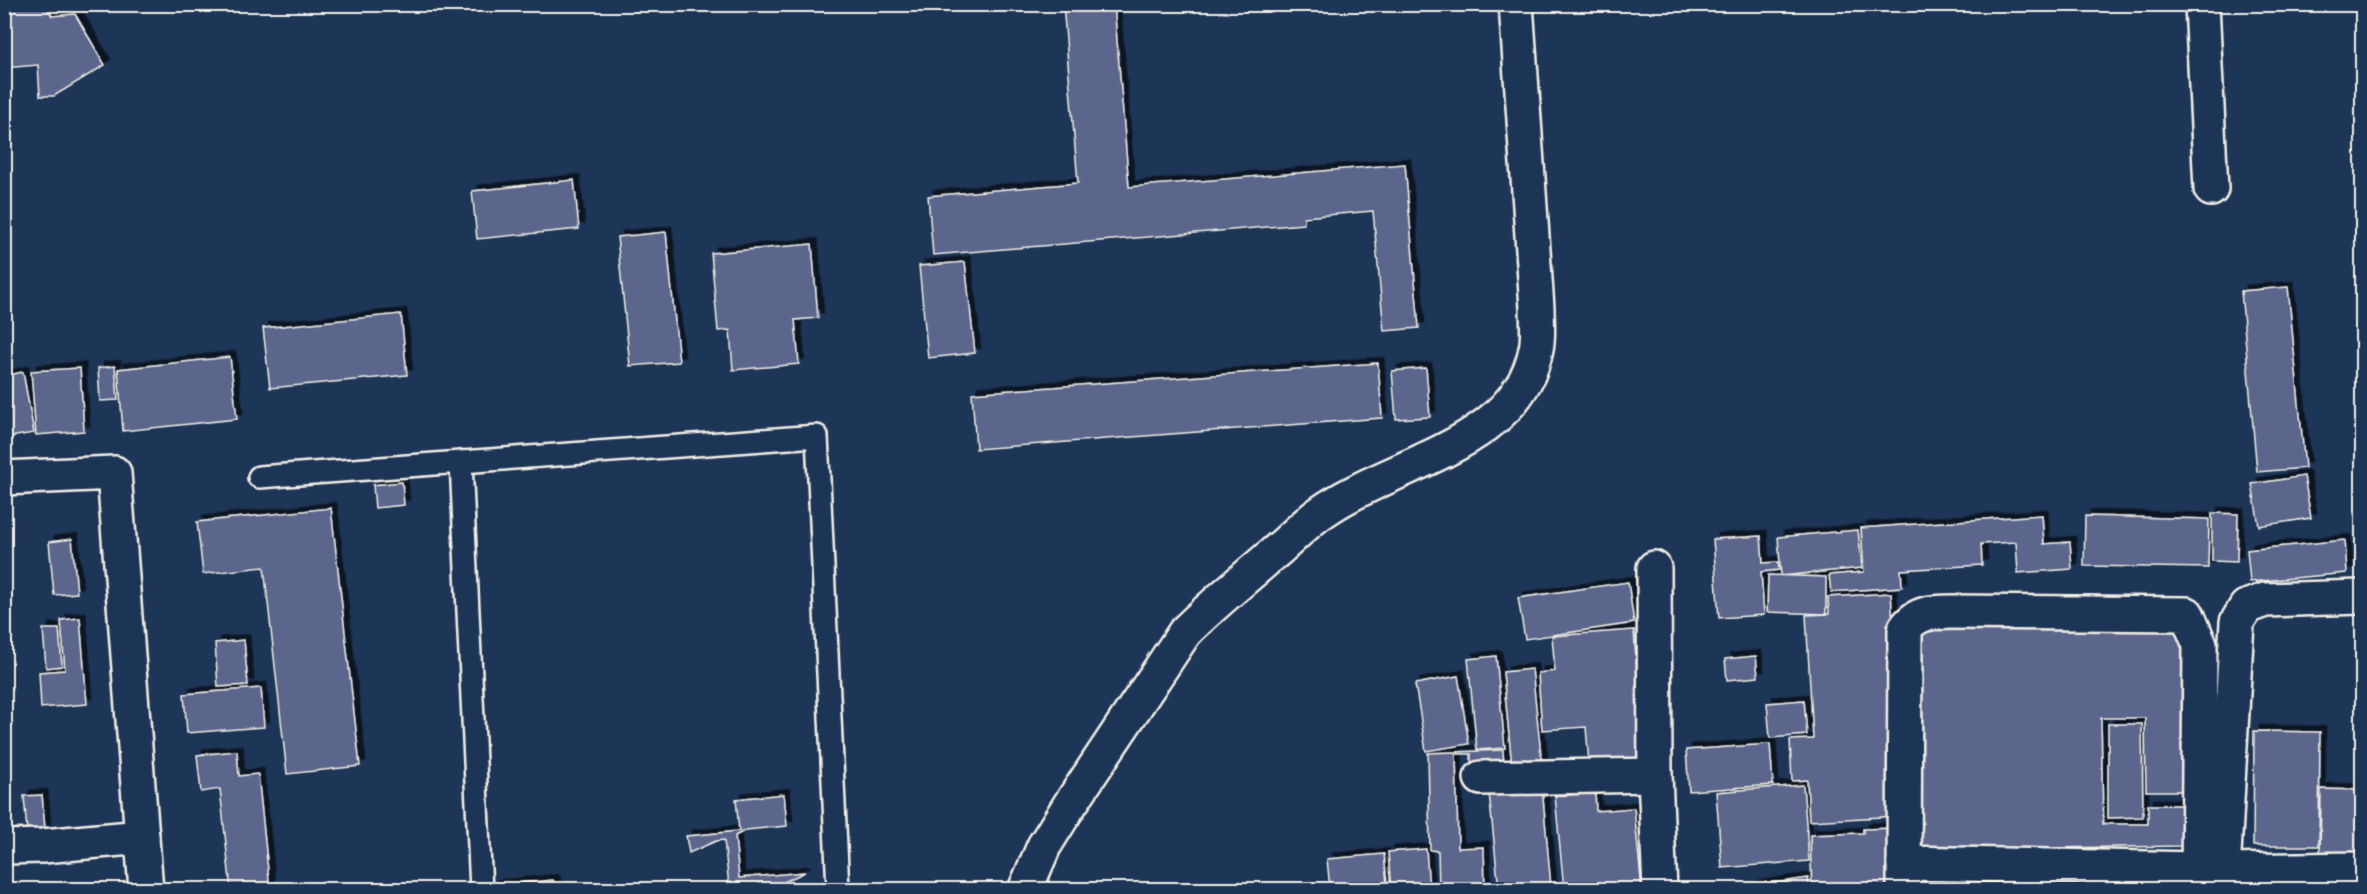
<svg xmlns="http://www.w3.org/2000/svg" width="2367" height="894" font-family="Sriracha,sans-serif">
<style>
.building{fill:#5b668d;stroke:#f4f1e8;stroke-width:1.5;filter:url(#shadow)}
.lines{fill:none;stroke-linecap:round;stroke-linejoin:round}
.lane-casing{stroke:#f4f1e8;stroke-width:26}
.street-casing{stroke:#f4f1e8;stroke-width:38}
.lane{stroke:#1d3557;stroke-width:21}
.street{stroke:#1d3557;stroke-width:33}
</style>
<defs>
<filter id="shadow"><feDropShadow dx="5.5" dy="-5.5" stdDeviation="0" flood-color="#0009"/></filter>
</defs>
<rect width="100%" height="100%" fill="#1d3557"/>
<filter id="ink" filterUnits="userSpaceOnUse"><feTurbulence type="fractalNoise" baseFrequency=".0167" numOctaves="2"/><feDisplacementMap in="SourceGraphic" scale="12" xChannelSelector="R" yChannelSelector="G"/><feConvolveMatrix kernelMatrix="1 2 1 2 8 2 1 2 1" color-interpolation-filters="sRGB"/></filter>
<g filter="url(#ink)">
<g class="building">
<polygon points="4,4 45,4 52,16 75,14 105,65 54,96 40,96 38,65 4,68"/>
<polygon points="1063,4 1114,4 1129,187 1405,164 1419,328 1384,331 1373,211 1304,217 1304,224 933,255 928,196 1078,183"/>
<polygon points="574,180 579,229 477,239 472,191"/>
<polygon points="666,232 679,362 630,366 617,237"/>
<polygon points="812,244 818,318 795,320 799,364 733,370 730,330 718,331 711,253"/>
<polygon points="965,262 975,353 928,358 919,266"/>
<polygon points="2288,287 2305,468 2257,472 2241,291"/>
<polygon points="401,314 407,375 270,388 263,328"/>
<polygon points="230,357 237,419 123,431 118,369"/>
<polygon points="1378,363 1382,418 976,449 972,393"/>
<polygon points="115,366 118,400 100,401 98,368"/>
<polygon points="80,368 84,431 36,435 31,371"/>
<polygon points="1426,368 1430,417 1396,419 1392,371"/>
<polygon points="23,372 34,433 4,438 4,376"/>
<polygon points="2304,476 2311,518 2259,526 2252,484"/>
<polygon points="402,482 404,505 375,508 373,485"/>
<polygon points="331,508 360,766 287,774 264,567 203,574 197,522"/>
<polygon points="2212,513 2238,514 2237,562 2212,561"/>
<polygon points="2042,515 2044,544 2070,542 2072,569 2018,573 2016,542 1981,544 1982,565 1901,570 1902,587 1831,592 1829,575 1864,572 1861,528"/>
<polygon points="2085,516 2209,519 2208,568 2084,566"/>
<polygon points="1858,530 1862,568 1781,576 1778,537"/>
<polygon points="1761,536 1763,563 1778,562 1779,570 1761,572 1764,615 1719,618 1713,539"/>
<polygon points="72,539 77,593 54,595 49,542"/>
<polygon points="2345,540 2347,573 2250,582 2247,550"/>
<polygon points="1768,575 1826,577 1826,614 1767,612"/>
<polygon points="1628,582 1634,623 1525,639 1518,598"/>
<polygon points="1891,593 1896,673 1900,816 1809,821 1807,780 1792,781 1790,740 1813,739 1806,615 1829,614 1828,597"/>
<polygon points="80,618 87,704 41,708 39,672 65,670 61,620"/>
<polygon points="2184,627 2187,791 2146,791 2145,718 2101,718 2103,824 2148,824 2148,805 2181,805 2182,846 1917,850 1913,631"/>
<polygon points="43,629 59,629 62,666 46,668"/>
<polygon points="1634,630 1643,760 1589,764 1586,727 1542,730 1538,673 1555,671 1552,636"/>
<polygon points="244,640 248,685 218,687 215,643"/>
<polygon points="1496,656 1505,748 1477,750 1468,659"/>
<polygon points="1756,656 1758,677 1727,680 1725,659"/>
<polygon points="1532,669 1542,764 1512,767 1503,672"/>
<polygon points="1458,676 1469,744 1426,751 1415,684"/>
<polygon points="261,688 264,727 187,733 184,694"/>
<polygon points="1804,700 1807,735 1770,738 1767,703"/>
<polygon points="2108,724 2142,724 2143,817 2108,818"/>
<polygon points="2254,731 2320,732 2319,846 2253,846"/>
<polygon points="1770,744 1773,785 1689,791 1686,750"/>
<polygon points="1503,750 1504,769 1471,770 1471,754 1456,754 1458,848 1484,847 1485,890 1439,890 1438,851 1430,850 1428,753"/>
<polygon points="237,751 239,776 258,774 270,890 231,890 220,789 201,792 197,755"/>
<polygon points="1803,785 1809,861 1722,868 1716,792"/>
<polygon points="1542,787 1551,887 1499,890 1489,793"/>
<polygon points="2321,789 2362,790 2362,858 2320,857"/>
<polygon points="1595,793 1596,811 1634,808 1642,890 1564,890 1555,796"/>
<polygon points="784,794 787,826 746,830 735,836 739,878 805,872 767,890 722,890 729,886 724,840 716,841 689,853 686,836 739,831 736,799"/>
<polygon points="42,795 45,829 27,831 24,796"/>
<polygon points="1898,828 1900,890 1812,890 1810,835 1863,833 1863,829"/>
<polygon points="1426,849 1429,889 1391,890 1388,852"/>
<polygon points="1384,854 1387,884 1330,889 1327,859"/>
<polygon points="1808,878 1810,890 1750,890 1750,887"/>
<polygon points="553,880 557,890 492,890 491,886"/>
</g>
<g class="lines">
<g class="lane-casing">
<g id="lane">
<polyline points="259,477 461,462"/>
<polyline points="481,890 461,462 817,436 838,890"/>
</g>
</g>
<g class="street-casing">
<g id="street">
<polyline points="2202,4 2211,189"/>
<polyline points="4,478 114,473 146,890"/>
<polyline points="1654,568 1655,775 1660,890"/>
<polyline points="1481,778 1655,775"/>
<polyline points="4,847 43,846 142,837"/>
<polyline points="1904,863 2198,869"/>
<polyline points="2223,871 2362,869"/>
<path d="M1025 890 1044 846 1069 806 1185 632C1213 604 1244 579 1274 553 1291 539 1307 521 1326 509 1395 462 1519 444 1536 349 1539 336 1537 321 1537 308L1516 4"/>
<path d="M1904 890 1905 629C1916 612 1933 612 1952 612L2187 614 2200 645 2198 890"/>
<polyline points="2222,890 2237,622 2246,607 2265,600 2362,597"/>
</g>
</g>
<use href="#lane" class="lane"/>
<use href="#street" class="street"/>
</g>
</g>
<rect width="2367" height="894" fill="none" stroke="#1d3557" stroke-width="24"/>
<rect x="12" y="12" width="2343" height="870" fill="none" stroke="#f4f1e8" stroke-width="2" filter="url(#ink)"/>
</svg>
